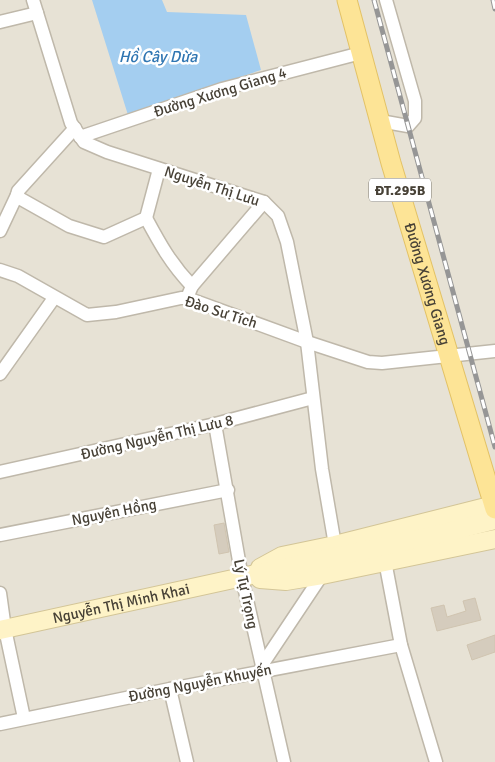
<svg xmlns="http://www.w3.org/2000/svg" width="495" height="762" font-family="Signika,sans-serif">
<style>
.residential{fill:#e7e2d5}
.water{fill:#a4cef0}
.building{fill:#d5ccbd;stroke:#d0c4b0}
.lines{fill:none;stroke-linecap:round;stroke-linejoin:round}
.street-casing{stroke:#bfb8aa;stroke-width:15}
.secondary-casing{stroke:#d3c597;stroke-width:20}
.primary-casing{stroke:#e3c266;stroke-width:21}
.street{stroke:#fff;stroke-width:12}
.secondary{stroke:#fef3c7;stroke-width:18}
.primary{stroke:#fde496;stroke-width:19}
.rail-casing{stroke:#969696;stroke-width:5}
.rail{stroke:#fff;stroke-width:3;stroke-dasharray:9;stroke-linecap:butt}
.labels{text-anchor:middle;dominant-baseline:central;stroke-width:5;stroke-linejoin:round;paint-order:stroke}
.shield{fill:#fff;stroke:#7e7a72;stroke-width:1}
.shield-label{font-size:14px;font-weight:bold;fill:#474136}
.street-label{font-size:15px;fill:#474136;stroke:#fff}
.water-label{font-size:16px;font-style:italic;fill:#3076b2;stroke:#fff}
</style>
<rect width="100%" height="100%" fill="#f3f0e7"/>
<rect class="residential" x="0" y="0" width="495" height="762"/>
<polygon class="water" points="92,0 162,0 167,12 246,15 261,70 128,115"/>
<g class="building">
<polygon points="224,523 229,552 219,554 214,525"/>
<polygon points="475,598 481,620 437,631 431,608 444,605 447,617 466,611 463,601"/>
<polygon points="495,635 495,652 472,660 467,645"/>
</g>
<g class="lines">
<g class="street-casing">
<g id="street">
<polyline points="33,0 71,123 84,142 107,152 264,202 278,216 287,242 307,342 322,469 335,545"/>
<polyline points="0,22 37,13"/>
<polyline points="380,121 408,126 415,118 415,101 386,0"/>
<polyline points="75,128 18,191 17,195 21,199 69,226 104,237 146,218 159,169"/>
<polyline points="80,137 222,89 361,53"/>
<path d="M146 218C160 244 171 264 192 286"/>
<polyline points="0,231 17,195"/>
<polyline points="0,270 18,276 87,315 116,312 181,298 187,298 307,342 368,362 382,363 495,351"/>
<polyline points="187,298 192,286 264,202"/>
<polyline points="0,374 54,298"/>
<polyline points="215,424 242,578 284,762"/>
<polyline points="0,472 215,424 313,398"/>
<polyline points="0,535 228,490"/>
<polyline points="385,561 401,645 436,762"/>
<polyline points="0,593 5,629 24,718"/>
<polyline points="262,665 322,575"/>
<polyline points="170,689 187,762"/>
<polyline points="0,724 170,689 401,645"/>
</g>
</g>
<g class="secondary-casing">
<g id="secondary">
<polyline points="260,568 282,556 335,545 494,505"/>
<polyline points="260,579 286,581 322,575 495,539"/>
<path id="s1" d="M0 630 444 533 495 520"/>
</g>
</g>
<g class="primary-casing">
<g id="primary">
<path id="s2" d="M347 0 391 163 495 509"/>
</g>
</g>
<use href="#street" class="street"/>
<use href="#secondary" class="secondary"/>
<use href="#primary" class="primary"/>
<g class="rail-casing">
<g id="rail">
<polyline points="374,0 495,447"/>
<polyline points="493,0 495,9"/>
</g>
</g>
<use href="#rail" class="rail"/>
</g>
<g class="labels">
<rect class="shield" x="369" y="178.5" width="62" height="23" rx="4"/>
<g class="shield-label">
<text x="400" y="190">ĐT.295B</text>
</g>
<g class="street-label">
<text transform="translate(220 92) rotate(-17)">Đường Xương Giang 4</text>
<text transform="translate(212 186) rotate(18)">Nguyễn Thị Lưu</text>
<text stroke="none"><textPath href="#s2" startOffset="295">Đường Xương Giang</textPath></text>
<text transform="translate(221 312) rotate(18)">Đào Sư Tích</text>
<text transform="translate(157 437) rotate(-13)">Đường Nguyễn Thị Lưu 8</text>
<text transform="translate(114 512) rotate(-11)">Nguyên Hồng</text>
<text transform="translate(246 594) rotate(78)">Lý Tự Trọng</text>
<text stroke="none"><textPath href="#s1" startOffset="124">Nguyễn Thị Minh Khai</textPath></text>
<text transform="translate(200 683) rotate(-11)">Đường Nguyễn Khuyến</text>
</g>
<g class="water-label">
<text x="158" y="57">Hồ Cây Dừa</text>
</g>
</g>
</svg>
